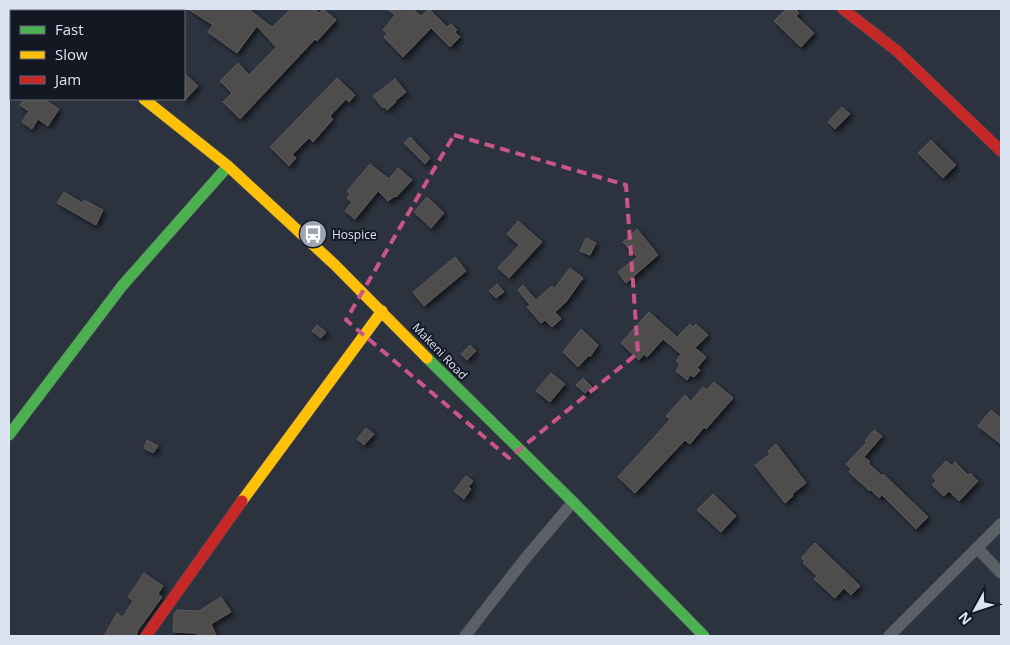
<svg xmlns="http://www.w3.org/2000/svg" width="1010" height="645" font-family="'Open Sans',sans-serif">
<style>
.building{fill:#4f4d4c;stroke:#5a5a5e;filter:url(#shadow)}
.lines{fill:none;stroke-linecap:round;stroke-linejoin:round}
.street-casing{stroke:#494f59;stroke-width:12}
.fast-casing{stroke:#494f59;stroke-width:12}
.slow-casing{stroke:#494f59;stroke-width:12}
.jam-casing{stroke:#494f59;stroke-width:12}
.street{stroke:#5b5f68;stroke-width:11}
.fast{stroke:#4caf50;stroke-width:11}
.slow{stroke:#ffc107;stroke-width:11}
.jam{stroke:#c62828;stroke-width:11}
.marked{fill:none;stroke:#ca5588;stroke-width:4;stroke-dasharray:10 6;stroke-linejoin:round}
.labels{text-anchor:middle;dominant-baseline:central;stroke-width:4;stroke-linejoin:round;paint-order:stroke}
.poi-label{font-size:12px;fill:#dbe3f0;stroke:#131822;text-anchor:start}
.street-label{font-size:12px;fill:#dbe3f0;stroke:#131822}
</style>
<defs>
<filter id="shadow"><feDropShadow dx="3" dy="3" stdDeviation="2.5" flood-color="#0009"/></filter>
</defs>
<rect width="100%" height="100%" fill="#2c323e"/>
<g class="building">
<polygon points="188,9 248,9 272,27 291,9 313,9 319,13 323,9 336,20 317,41 315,39 240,119 223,102 232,93 220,81 238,63 249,75 276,47 257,26 237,53 208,32 213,25"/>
<polygon points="387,9 413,9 421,16 429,9 447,27 451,24 457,30 455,32 460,37 450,47 431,28 403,57 384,37 387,33 383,30 395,15"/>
<polygon points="786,9 795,9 799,13 796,16 814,33 801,47 774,21"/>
<polygon points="184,73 198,86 184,101"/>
<polygon points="337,78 355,95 349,102 346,99 330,116 333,119 313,142 309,138 292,155 296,158 289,166 270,147"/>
<polygon points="395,79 406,92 395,101 396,102 387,110 384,106 383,108 373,96"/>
<polygon points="24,99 44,99 59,109 48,126 38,119 32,129 22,122 29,111 20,105"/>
<polygon points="842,107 850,114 835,129 828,122"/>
<polygon points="410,137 430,158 425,164 404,143"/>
<polygon points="931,140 956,165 943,178 918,153"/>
<polygon points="370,164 389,179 398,168 412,180 396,197 395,196 388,201 378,191 355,219 345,211 352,202 347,198 350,194 347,191"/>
<polygon points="64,192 82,203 84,200 103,210 96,225 57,203"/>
<polygon points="427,197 444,213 431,228 414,212"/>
<polygon points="518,221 542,242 509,278 498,268 519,245 507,234"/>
<polygon points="637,229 658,255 626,283 618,272 637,257 623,242"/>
<polygon points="586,238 596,243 590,255 580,251"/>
<polygon points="455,257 466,271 424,306 413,292"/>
<polygon points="570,268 583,278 566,302 555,312 561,319 552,327 545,320 541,323 527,307 530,305 518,290 523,285 536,300 552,286 554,289"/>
<polygon points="497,284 504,292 496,298 489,291"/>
<polygon points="649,312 677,337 690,324 693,327 696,324 708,335 695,348 706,357 697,368 700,370 694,377 690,375 687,380 676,371 680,364 676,361 681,354 663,339 647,357 644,354 639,360 621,343"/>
<polygon points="317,325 326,332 321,338 312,331"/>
<polygon points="581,329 598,345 590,357 589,355 578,367 563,352"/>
<polygon points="470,345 476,351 467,360 461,354"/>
<polygon points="551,373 565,384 550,402 536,391"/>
<polygon points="583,378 592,387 585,393 576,385"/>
<polygon points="714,382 733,398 706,429 704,427 690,444 685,440 635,493 618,477 666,424 670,419 666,416 685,395 691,401 703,387 707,390"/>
<polygon points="991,410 1001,418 1001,444 978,426"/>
<polygon points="366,428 374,434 364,445 357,439"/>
<polygon points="874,430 882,436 864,457 870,462 868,463 882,476 883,474 928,517 916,529 882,495 879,498 871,490 870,491 849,472 851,469 846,464 867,442 865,441"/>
<polygon points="147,440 158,446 153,453 144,448"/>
<polygon points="776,444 806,483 792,494 793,496 785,503 755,465 770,454 768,451"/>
<polygon points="946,461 952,466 955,462 968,475 970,473 978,481 959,501 949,491 944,496 932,485 936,481 932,476"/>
<polygon points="466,476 473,481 468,487 471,489 464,499 454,491"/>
<polygon points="713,494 736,516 721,532 697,510"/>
<polygon points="815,543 860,586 851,595 844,588 835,598 814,579 817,576 803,563 805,561 801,558"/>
<polygon points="144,573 163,586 158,594 162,597 138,630 136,636 104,636 117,613 123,617 133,601 128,597"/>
<polygon points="221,597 231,612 211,624 216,636 197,636 196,633 173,632 174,614 177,610 199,611"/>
</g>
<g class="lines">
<g class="street-casing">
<g id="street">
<polyline points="977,548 1001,573"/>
<polyline points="465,636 524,560 573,502"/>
<polyline points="889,636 1001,524"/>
</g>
</g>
<g class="fast-casing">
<g id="fast">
<polyline points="27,9 31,11"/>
<polyline points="427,358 573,502 704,636"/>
<polyline points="9,435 122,286 228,166"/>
</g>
</g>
<g class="slow-casing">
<g id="slow">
<polyline points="144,99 228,166 335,265 427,358"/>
<polyline points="242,501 382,311"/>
</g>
</g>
<g class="jam-casing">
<g id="jam">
<polyline points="843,9 897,51 1001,151"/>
<polyline points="146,636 242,501"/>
</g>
</g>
<use href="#street" class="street"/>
<use href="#fast" class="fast"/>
<use href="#slow" class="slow"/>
<use href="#jam" class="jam"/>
</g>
<path class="marked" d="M454 135 626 185 638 353 509 458 346 320Z"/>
<defs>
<g id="bus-disc" transform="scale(1.4375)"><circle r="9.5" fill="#9ea5b2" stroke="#131822"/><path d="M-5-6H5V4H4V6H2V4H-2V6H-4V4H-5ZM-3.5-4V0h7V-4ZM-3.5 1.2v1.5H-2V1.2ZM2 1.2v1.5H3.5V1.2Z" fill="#fff"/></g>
</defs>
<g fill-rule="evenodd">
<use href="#bus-disc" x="313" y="234"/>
</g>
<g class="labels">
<g class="poi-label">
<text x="332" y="234">Hospice</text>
</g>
<g class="street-label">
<text transform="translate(440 351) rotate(46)">Makeni Road</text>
</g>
</g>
<rect width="1010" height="645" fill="none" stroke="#dbe3f0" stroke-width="20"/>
<rect x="10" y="10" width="175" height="90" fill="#131822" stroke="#636974"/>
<rect x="20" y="26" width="25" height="8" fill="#4caf50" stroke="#636974"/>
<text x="55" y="35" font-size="15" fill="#dbe3f0">Fast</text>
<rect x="20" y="51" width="25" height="8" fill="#ffc107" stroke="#636974"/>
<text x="55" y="60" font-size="15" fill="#dbe3f0">Slow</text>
<rect x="20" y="76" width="25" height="8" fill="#c62828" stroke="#636974"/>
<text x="55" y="85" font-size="15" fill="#dbe3f0">Jam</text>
<g transform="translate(975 610) rotate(230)" stroke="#131822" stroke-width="4" paint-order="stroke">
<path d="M0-4L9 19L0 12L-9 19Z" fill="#dbe3f0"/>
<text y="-8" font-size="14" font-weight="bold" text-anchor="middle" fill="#dbe3f0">N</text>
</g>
</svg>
